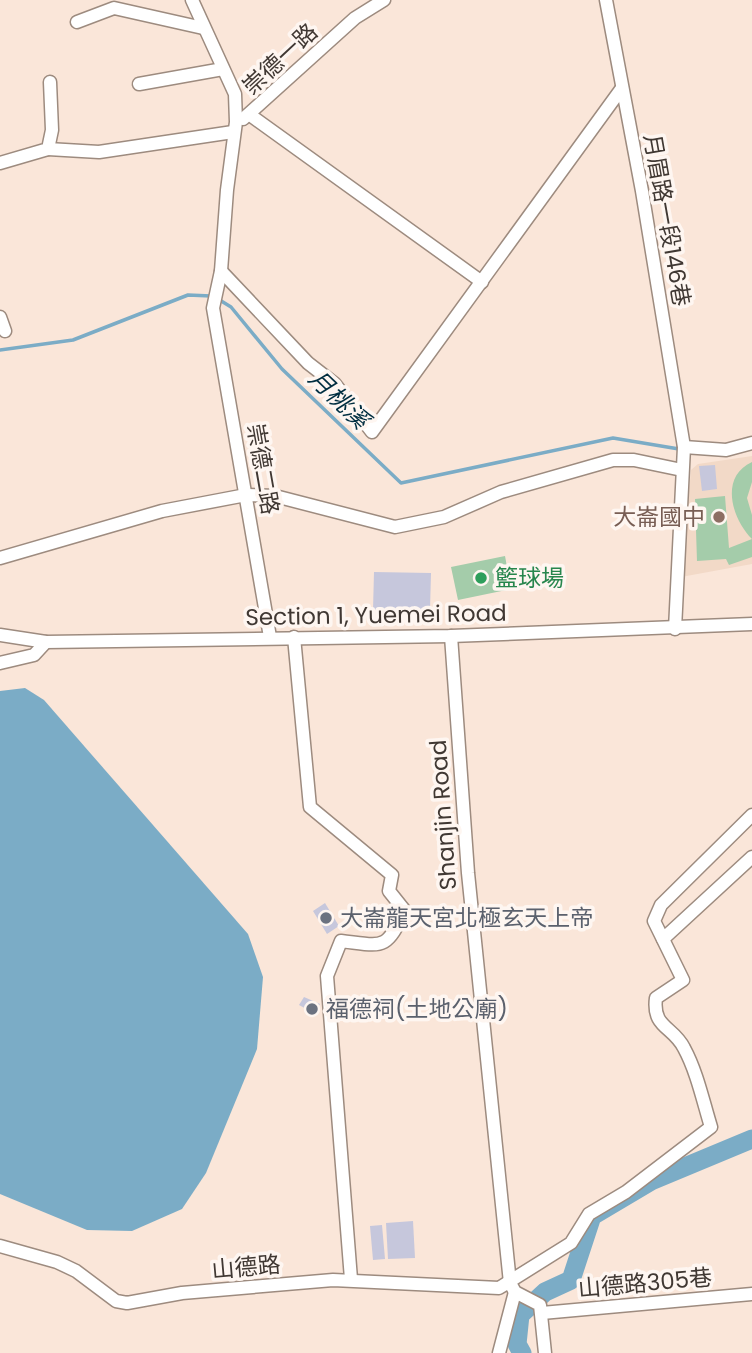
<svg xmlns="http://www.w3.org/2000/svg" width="752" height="1353" font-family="Poppins,'Noto Sans TC',sans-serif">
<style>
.built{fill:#f2d9c7}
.green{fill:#a4ccaa}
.water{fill:#7bacc6}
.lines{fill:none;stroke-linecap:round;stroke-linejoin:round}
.stream{stroke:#7bacc6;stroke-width:3.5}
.river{stroke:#7bacc6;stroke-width:19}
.building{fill:#c6c7dc}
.minor-casing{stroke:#9d8b7f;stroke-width:15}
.minor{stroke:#fff;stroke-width:12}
.education-dot{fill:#8d6e63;stroke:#fef6f1;stroke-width:2.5}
.leisure-dot{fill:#2e9e5b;stroke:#fef6f1;stroke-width:2.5}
.worship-dot{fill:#6b7280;stroke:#fef6f1;stroke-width:2.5}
.labels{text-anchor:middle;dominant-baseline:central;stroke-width:7;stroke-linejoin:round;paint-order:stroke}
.street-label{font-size:23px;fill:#403833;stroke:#fef6f1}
.education-label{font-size:23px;fill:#785e54;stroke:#fef6f1;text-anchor:end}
.leisure-label{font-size:23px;fill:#27864d;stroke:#fef6f1;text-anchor:start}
.worship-label{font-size:23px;fill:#5b616d;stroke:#fef6f1;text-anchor:start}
.water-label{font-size:24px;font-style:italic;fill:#012e40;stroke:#fef6f1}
</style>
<rect width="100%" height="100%" fill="#fae6d9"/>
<polygon class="built" points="752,456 752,564 681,577 691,470 698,464"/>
<g class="green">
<path d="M752 462V482L747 498 752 515V557L729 565 726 559 697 561 695 499 725 496 729 548 752 539C732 519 719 477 752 462Z"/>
<polygon points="505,556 511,589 458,600 451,567"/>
</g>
<polygon class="water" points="25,688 44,700 248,934 263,977 257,1049 206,1173 182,1209 132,1231 87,1230 0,1194 0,691"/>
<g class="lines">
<g class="stream">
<polyline points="218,299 231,307 282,369 401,483 613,438 679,449"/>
<polyline points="0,350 73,340 188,295 211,296"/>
</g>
<polyline class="river" points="522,1353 517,1344 520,1315 545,1292 571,1280 592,1216 651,1181 752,1139"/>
</g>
<g class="building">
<polygon points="715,465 717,489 702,491 699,466"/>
<polygon points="374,572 431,573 430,610 373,610"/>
<polygon points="325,903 339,926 327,934 313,911"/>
<polygon points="304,997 320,1004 314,1013 299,1005"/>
<polygon points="413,1221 415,1258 388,1259 386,1223"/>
<polygon points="382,1225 385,1259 373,1260 370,1226"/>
</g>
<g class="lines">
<g class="minor-casing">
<g id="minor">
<polyline points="192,0 235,94 236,122 227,190 221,271 213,308 270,637"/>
<polyline points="606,0 642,191 684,447 675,629"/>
<polyline points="77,22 114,8 203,28"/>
<polyline points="139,84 223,69"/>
<polyline points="250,115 482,282"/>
<polyline points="243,119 355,18 384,0"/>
<polyline points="48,149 99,152 233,132"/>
<polyline points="0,163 48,149 52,130 50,82"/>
<polyline points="221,271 308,363 335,384 372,432 622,88"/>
<polyline points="0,317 5,331"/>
<polyline points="684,447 726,450 752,443"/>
<polyline points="0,558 162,511 246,495 275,496 395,527 444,517 501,492 613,460 634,460 682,470"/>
<polyline points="0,635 46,642 451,636 752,624"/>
<polyline points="451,636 468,873 510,1283 515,1292 540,1305 545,1353"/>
<path d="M294 637 310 807 392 875 389 891 405 911C385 951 384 946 341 941L327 976 351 1279"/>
<polyline points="0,663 34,655 46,642"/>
<polyline points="663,939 752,857"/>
<path d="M0 1246 57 1262 76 1271 116 1301 127 1303 182 1293 333 1280 499 1288 571 1243 589 1214 626 1192 711 1127C703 1101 697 1072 684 1048 673 1026 652 1028 656 998L683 980 654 921 661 905 752 815"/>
<polyline points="542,1313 752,1294"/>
<polyline points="499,1353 515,1292"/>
</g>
</g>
<use href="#minor" class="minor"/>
</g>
<circle class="education-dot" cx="719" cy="517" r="7"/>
<circle class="leisure-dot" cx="481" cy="578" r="7"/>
<g class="worship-dot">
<circle cx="326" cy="918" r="7"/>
<circle cx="312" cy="1009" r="7"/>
</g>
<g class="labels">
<g class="street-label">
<text transform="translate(280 59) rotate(-43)">崇德一路</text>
<text transform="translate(667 220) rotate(80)">月眉路一段146巷</text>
<text transform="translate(263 469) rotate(80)">崇德二路</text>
<text transform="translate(376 615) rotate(-1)">Section 1, Yuemei Road</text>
<text transform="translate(443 815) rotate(-94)">Shanjin Road</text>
<text transform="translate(246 1267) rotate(-5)">山德路</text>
<text transform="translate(645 1283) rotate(-5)">山德路305巷</text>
</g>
<g class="education-label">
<text x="705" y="517">大崙國中</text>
</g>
<g class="leisure-label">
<text x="495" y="578">籃球場</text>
</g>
<g class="worship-label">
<text x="340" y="918">大崙龍天宮北極玄天上帝</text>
<text x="326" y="1009">福德祠(土地公廟)</text>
</g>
<g class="water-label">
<text transform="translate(339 399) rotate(44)">月桃溪</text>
</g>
</g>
</svg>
